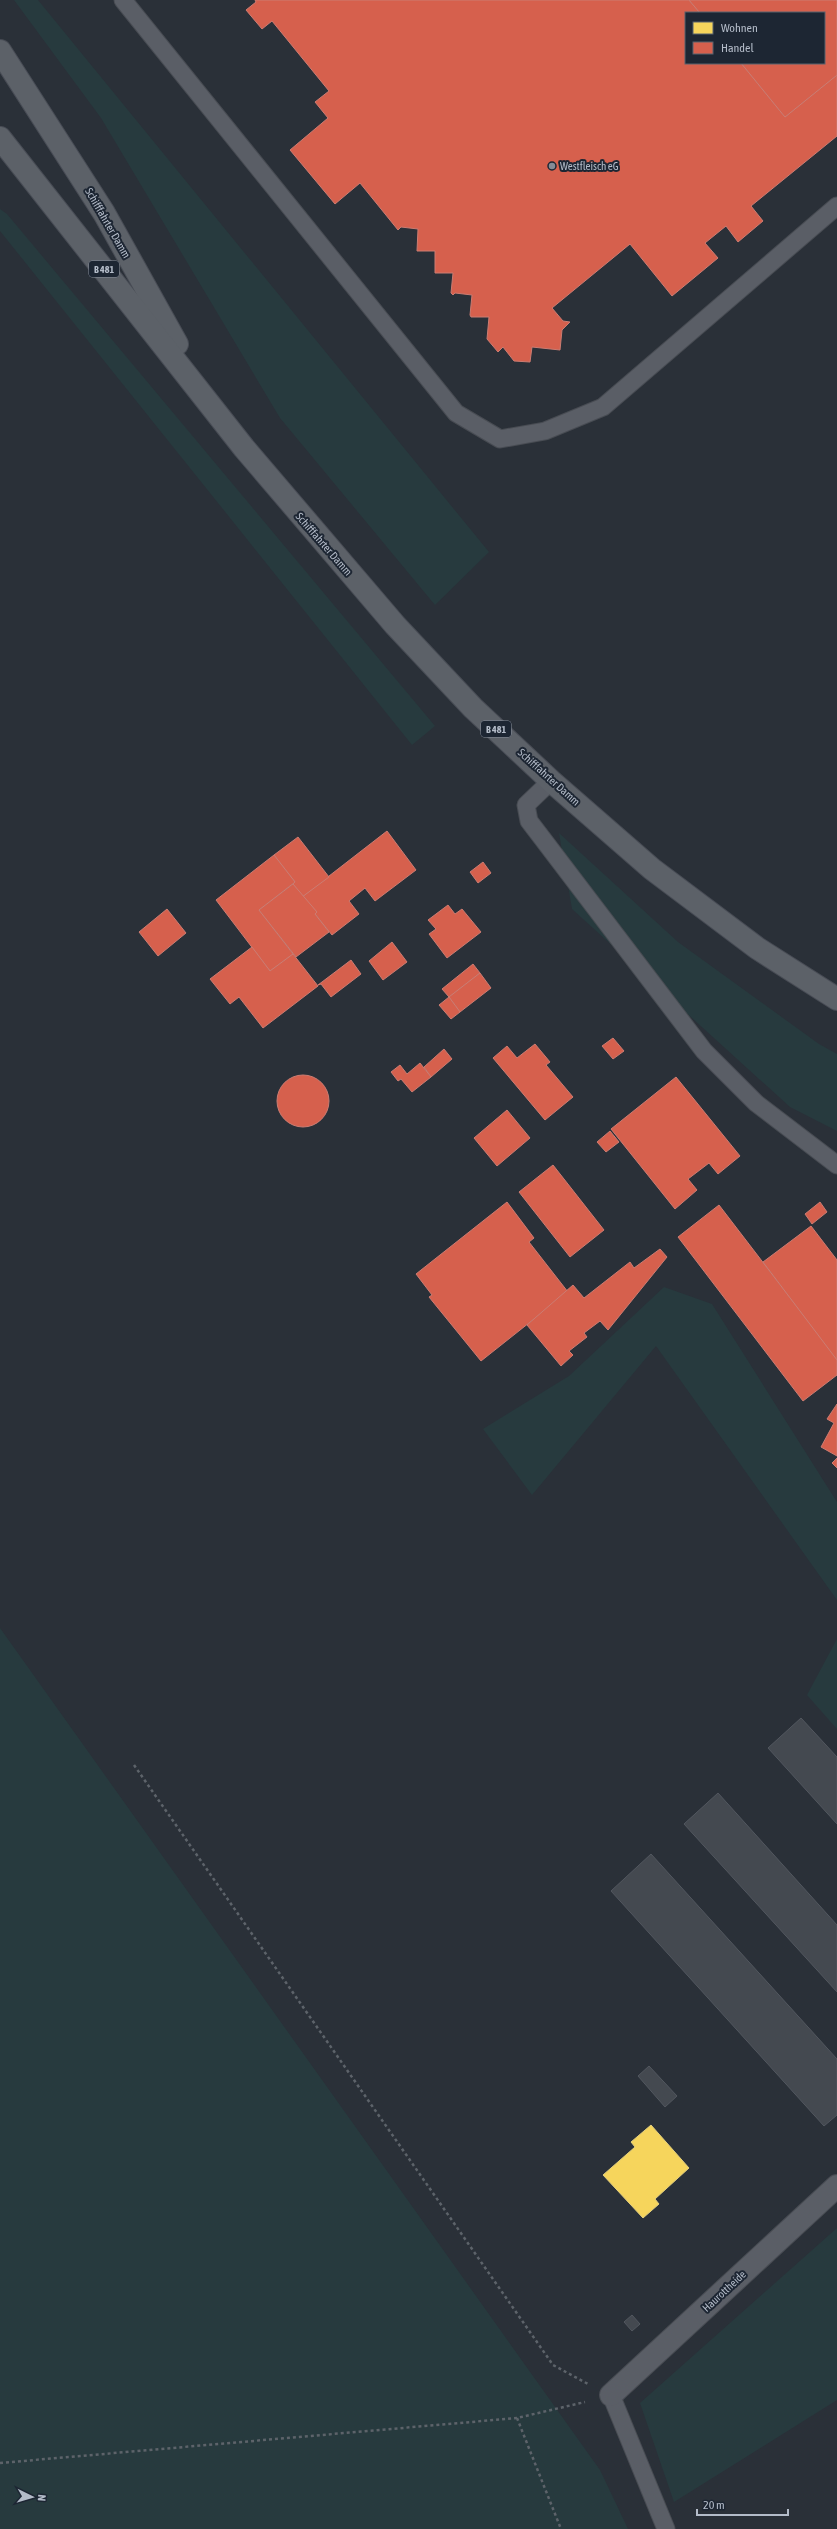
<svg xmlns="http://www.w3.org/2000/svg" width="837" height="2529" font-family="'Asap Condensed',sans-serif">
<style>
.green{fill:#273a3e}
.homes{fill:#f6d55c;stroke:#e2ce7d}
.shops{fill:#d6604d;stroke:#cc7c72}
.building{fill:#444950;stroke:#52575f}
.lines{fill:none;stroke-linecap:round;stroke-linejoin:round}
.lane-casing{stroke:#484c53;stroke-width:19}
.street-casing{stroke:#484c53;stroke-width:24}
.primary-casing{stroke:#484c55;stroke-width:24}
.path{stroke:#5d636a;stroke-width:2.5;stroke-dasharray:3 3;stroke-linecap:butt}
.lane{stroke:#5a5e66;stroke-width:17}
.street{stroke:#5a5e66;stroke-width:22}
.primary{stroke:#5c6168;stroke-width:22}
.poi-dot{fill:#848b96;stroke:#1d2633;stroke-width:1.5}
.labels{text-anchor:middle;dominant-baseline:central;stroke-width:4;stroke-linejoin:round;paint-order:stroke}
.shield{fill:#1d2633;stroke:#878f9c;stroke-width:1}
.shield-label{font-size:10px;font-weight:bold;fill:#b4bcc9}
.poi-label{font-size:11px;fill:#b4bcc9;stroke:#1d2633;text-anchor:start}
.street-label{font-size:11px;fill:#b4bcc9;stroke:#1d2633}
</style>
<rect width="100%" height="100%" fill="#2a3038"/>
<g class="green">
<polygon points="14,0 38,0 489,552 435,605 280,418 101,118"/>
<polygon points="0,209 7,214 435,726 412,745 0,231"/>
<polygon points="559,833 678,942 819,1044 837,1054 837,1131 790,1107 572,909"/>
<polygon points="664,1287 712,1304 837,1502 837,1600 656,1346 532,1495 483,1429 569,1376"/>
<polygon points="0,1628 600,2470 628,2529 0,2529"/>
<polygon points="837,1639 837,1729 807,1695"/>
<polygon points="837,2228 837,2400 674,2502 640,2403"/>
</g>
<polygon class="homes" points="651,2125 689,2168 655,2199 659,2204 643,2218 603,2175 635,2147 631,2142"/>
<g class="shops">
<polygon points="255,0 689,0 700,13 686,13 686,63 741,63 785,117 837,75 837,136 751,206 763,221 738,242 726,226 705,243 718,258 672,296 630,244 552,308 563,321 570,322 562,330 560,350 532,347 530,362 514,361 503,347 498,352 487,339 489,317 471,317 470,315 472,295 455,293 453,295 451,293 453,273 435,273 435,251 417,251 418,229 401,227 398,230 360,183 335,204 290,150 328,118 315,102 329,91 272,21 262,29 246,10 256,2"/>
<polygon points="689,0 837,0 837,75 785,117 741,63 824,63 824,13 700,13"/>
<polygon points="387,831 416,870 375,901 365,888 349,901 359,914 332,935 315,914 317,912 302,897"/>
<polygon points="298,837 329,877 302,897 293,884 295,882 274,855"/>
<polygon points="274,855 295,882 259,910 293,954 270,971 216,900"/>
<polygon points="483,862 491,873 478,883 470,872"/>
<polygon points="293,884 317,912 315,914 329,932 296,957 259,910"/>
<polygon points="448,905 455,914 462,909 481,932 447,958 429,934 436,929 428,920"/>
<polygon points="167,909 186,933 158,956 139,932"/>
<polygon points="392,942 407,962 383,980 369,961"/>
<polygon points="252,947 270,971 293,954 318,986 263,1028 239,997 230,1004 210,979"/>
<polygon points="351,960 361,974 331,997 321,984 318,985"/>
<polygon points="473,964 480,973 449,997 442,989"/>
<polygon points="480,973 491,988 460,1012 449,997"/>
<polygon points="449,997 460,1012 451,1019 439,1005"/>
<polygon points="613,1038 624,1051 613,1059 602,1046"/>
<polygon points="535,1044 550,1062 546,1065 573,1097 545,1120 493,1058 507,1046 517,1058"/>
<polygon points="444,1049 452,1059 431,1077 424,1067"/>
<polygon points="420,1063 431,1077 412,1092 401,1079 398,1081 391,1072 400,1065 407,1074"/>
<circle cx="303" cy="1101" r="26"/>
<polygon points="676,1077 740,1156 718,1174 709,1163 688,1179 697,1190 675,1209 611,1129"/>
<polygon points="507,1110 530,1138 497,1166 474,1138"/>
<polygon points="610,1131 619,1142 606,1152 597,1142"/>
<polygon points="553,1165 604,1230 570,1257 519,1192"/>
<polygon points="507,1202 534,1238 529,1242 568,1292 481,1361 429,1297 432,1295 416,1274"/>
<polygon points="820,1202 827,1212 812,1224 805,1214"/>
<polygon points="719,1205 837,1359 837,1375 803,1401 678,1237"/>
<polygon points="811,1226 837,1260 837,1360 763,1262"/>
<polygon points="660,1249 667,1257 608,1330 600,1321 584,1333 587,1337 569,1351 573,1355 561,1366 527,1325 573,1285 584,1298 630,1262 634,1268"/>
<polygon points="837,1404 837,1456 821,1447 834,1423 827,1419"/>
<polygon points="837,1458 837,1468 832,1463"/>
</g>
<g class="building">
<polygon points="801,1718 837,1757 837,1824 768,1748"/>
<polygon points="718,1793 837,1925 837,1992 684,1824"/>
<polygon points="651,1854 837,2059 837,2115 824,2126 611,1891"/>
<polygon points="649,2066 677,2096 665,2107 638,2076"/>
<polygon points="632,2315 640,2324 632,2331 624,2322"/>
</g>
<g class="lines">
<g class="lane-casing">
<g id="lane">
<polyline points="123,0 456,413 500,439 545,431 603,407 837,206"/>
<polyline points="551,781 526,805 529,821 542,838 704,1051 756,1103 837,1165"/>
<polyline points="611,2395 666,2529"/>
</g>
</g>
<g class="street-casing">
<polyline id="street" points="611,2395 837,2186"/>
</g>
<g class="primary-casing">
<g id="primary">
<polyline points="0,51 104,213 177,344"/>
<polyline points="0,138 244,448 395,625 473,708 551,781 652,869 757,948 837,999"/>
</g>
</g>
<g class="path">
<polyline points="134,1765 553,2365 588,2384"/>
<polyline points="517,2418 561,2529"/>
<polyline points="0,2463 517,2418 585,2402"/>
</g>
<use href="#lane" class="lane"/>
<use href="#street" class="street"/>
<use href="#primary" class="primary"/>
</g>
<circle class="poi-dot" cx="552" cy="166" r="4"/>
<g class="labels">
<g class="shield">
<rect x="89" y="261" width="30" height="16" rx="3"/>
<rect x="481" y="721" width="30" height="16" rx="3"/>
</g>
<g class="shield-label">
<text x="104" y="269">B 481</text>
<text x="496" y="729">B 481</text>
</g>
<g class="poi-label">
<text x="560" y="166">Westfleisch eG</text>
</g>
<g class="street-label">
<text transform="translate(108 223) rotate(60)">Schifffahrter Damm</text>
<text transform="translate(324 544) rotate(49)">Schifffahrter Damm</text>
<text transform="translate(549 777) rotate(42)">Schifffahrter Damm</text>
<text transform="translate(724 2291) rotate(-43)">Haurottheide</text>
</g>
</g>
<rect x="685" y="12" width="140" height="52" fill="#1d2633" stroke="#59626f"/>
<rect x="693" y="22" width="20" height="12" fill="#f6d55c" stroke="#59626f"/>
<text x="721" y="32" font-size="12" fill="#b4bcc9">Wohnen</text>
<rect x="693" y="42" width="20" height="12" fill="#d6604d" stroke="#59626f"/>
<text x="721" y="52" font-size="12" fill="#b4bcc9">Handel</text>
<g transform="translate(32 2497) rotate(95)" stroke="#1d2633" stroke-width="3" paint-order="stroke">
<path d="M0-3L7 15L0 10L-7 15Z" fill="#b4bcc9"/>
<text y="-6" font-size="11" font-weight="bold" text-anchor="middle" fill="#b4bcc9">N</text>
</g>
<path d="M697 2509v6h91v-6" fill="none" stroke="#b4bcc9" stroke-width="2"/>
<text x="703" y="2509" font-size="12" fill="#b4bcc9" stroke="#1d2633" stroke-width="3" paint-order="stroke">20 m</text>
</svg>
